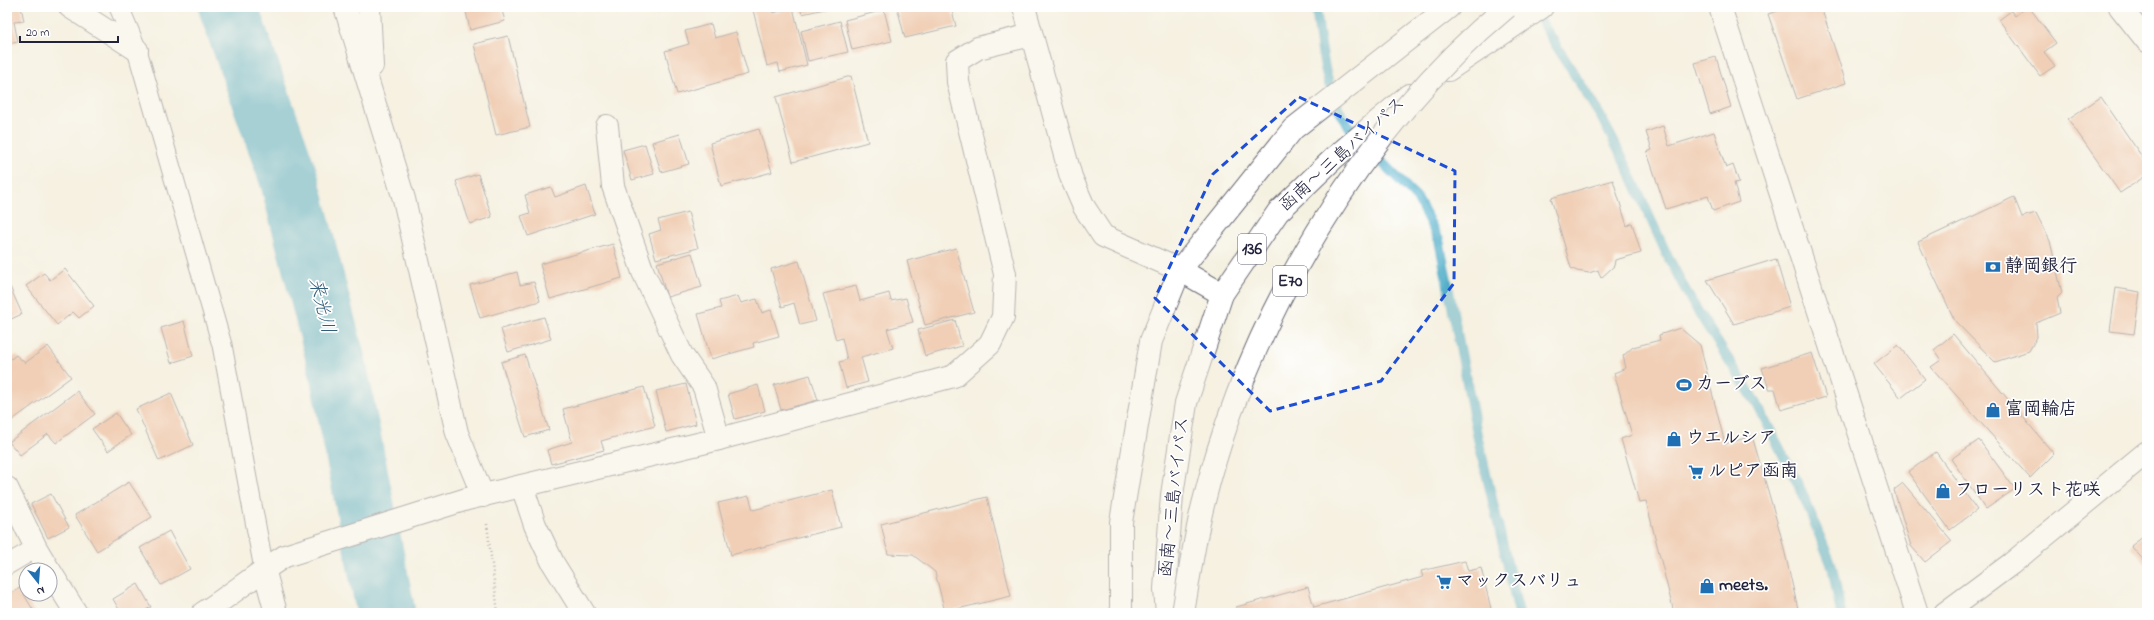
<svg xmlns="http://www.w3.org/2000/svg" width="2154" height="620" font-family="'Indie Flower','Klee One',sans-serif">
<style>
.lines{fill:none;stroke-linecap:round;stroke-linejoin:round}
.stream{stroke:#44a8c4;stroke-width:10}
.river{stroke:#44a8c4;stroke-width:59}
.building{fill:#eba782}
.lane-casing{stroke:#6c6a75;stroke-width:21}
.street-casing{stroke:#6c6a75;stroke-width:24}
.secondary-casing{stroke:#6c6a75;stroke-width:24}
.highway-casing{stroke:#6c6a75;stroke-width:24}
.path{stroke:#6c6a75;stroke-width:2.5;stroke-dasharray:1 3;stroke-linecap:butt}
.lane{stroke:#fff;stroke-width:19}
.street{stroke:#fff;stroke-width:22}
.secondary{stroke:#fff;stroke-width:22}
.highway{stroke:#fff;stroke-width:22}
.highway-bridge-casing{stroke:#6c6a75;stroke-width:24;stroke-linecap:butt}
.highway-bridge{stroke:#fff;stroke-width:22}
.marked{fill:none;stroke:#1d4ed8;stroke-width:3;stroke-dasharray:8 5;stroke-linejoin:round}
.labels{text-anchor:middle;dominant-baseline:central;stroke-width:3.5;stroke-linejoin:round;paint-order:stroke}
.shield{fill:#fff;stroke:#646476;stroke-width:1}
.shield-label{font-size:17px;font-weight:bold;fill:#22223b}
.street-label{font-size:18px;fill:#22223b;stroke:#fff}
.poi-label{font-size:18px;font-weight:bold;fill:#22223b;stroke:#fff;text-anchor:start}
.water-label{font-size:19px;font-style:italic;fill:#315e79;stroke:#fff}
</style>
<rect width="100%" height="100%" fill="#fff"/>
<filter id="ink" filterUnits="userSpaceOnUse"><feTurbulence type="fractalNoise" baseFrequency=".025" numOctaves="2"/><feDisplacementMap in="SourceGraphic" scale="8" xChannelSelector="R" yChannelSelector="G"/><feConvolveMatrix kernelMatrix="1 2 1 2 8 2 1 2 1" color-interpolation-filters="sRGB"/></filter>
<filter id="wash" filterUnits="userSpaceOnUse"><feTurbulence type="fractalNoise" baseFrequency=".012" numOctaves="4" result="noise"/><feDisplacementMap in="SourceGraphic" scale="16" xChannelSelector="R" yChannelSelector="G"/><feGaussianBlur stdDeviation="0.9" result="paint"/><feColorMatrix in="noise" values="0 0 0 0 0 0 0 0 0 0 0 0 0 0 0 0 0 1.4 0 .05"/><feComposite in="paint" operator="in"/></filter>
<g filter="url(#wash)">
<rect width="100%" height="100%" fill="#f5f1e1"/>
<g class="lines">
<g class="stream">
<path d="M1316 7C1322 53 1325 103 1359 138"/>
<polyline points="1534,10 1601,117 1627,167 1668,257 1692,302 1758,406 1801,490 1832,566 1841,613"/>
<polyline points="1370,150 1417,198 1439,240 1478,439 1519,613"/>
</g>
<polyline class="river" points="228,7 289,179 338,369 386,613"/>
</g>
<g id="blocks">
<g class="building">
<polygon points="7,7 21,7 24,21 14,22 18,42 7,44"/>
<polygon points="465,7 501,7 505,21 470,30"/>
<polygon points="764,7 771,7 773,13 793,8 807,65 780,72 778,63 767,66 753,10"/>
<polygon points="800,7 829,7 829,8 802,14"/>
<polygon points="897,7 951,7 956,26 905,38"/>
<polygon points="1790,7 1821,7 1846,83 1797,99 1768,14"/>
<polygon points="2026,7 2029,7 2056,43 2044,52 2055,66 2040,76 1999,20 2011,11 2015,16"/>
<polygon points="884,10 892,41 852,50 845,20"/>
<polygon points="840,21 848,52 808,61 801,31"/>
<polygon points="711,24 715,38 736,32 748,74 677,94 665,51 689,44 685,31"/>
<polygon points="508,36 530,127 496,135 474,44"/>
<polygon points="1716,57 1731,107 1710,114 1695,63"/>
<polygon points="851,76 868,142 793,162 776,97"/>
<polygon points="2101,97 2147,164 2147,175 2120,193 2068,119"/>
<polygon points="1663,126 1669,146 1714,132 1726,168 1733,165 1739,182 1734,183 1739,202 1713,211 1708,196 1666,209 1647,152 1652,150 1646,132"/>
<polygon points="759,129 772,172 721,186 710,143"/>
<polygon points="680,134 689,164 661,172 652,142"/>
<polygon points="645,144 654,174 632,180 623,150"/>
<polygon points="478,174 492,217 470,224 456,181"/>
<polygon points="1613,180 1627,226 1632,223 1641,253 1615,260 1614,266 1601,278 1598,270 1589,273 1577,271 1571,268 1551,198"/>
<polygon points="586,186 595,214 528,236 521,216 530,213 525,195 551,187 555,197"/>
<polygon points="2014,197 2022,217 2036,213 2050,241 2062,293 2057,298 2060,313 2036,323 2037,337 2029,351 1995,362 1955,321 1918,242"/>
<polygon points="688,212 698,248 656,259 649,234 661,230 658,220"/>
<polygon points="613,244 622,278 550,299 540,264"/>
<polygon points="956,248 974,312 925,325 907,261"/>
<polygon points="692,253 702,287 667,297 657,263"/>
<polygon points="1776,259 1790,307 1734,324 1707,280"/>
<polygon points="799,261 816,321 800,325 794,303 782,307 771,269"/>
<polygon points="65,269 94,306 79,318 73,312 57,325 26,286 44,273 50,280"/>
<polygon points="517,272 520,285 534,282 540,301 480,318 470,285"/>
<polygon points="7,280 22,314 7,321"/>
<polygon points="856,286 860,301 889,293 891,301 906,298 913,322 887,329 893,348 861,357 868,382 846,388 839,362 847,360 842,338 836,340 823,294"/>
<polygon points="2116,288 2140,292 2134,334 2110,331"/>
<polygon points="738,296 741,303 757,299 762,313 771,310 779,336 753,343 754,347 711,359 698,314 721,308 719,301"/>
<polygon points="544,317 551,339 508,352 501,329"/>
<polygon points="955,320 962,346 925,356 918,330"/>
<polygon points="184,321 193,356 171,363 161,328"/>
<polygon points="1680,328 1700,345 1725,444 1752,436 1780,532 1799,613 1674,613 1646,501 1639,502 1621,439 1632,435 1614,373 1626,368 1623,356 1633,347 1660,340 1659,335"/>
<polygon points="1953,334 2054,454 2030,478 1931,367 1941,360 1934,350"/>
<polygon points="1898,345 1925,379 1901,398 1874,364"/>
<polygon points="48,346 71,377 7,424 7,362 16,355 25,363"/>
<polygon points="1812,353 1826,397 1781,410 1775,389 1769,389 1762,368"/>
<polygon points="525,355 549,430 525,437 501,362"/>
<polygon points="810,375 818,400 781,410 774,385"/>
<polygon points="686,384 696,424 666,432 656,391"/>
<polygon points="758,385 765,411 735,419 728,394"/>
<polygon points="644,387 655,426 601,441 604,450 551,464 547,450 572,442 563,409"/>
<polygon points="77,391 95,414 56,443 48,434 20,455 9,442"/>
<polygon points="171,393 193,445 159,461 136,409"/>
<polygon points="116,413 131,435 108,451 92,429"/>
<polygon points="1979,440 2015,489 1986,509 1951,459"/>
<polygon points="1936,452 1977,510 1950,530 1908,472"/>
<polygon points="129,482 152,517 97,551 75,515"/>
<polygon points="1903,483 1952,541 1925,562 1911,546 1894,490"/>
<polygon points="832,490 841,527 731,555 718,503 749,496 753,510"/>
<polygon points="51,494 69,527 48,538 31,504"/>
<polygon points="987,497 1011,596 945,612 935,572 913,555 888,554 881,524"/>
<polygon points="169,531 190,569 161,585 140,548"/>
<polygon points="2147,534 2147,564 2131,546"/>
<polygon points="1465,561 1468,571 1481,568 1492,613 1238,613 1236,607 1308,587 1314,607 1423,577 1421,571"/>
<polygon points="138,584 151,607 140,613 121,613 113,599"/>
<polygon points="20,588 35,613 7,613 7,595"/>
</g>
</g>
</g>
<g filter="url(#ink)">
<use href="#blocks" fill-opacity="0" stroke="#6c6a75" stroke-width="1"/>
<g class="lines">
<g class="lane-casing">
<g id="lane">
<polyline points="119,7 137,50 222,345 264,569"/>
<polyline points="7,565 36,548"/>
</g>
</g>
<g class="street-casing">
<g id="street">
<polyline points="70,7 137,50"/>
<polyline points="345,7 404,199 457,433 483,496"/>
<polyline points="369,7 372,66"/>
<polyline points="1720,7 1917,613"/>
<polyline points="2120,7 2147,41"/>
<polyline points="607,126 613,186 643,272 682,355 704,387 719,439"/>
<polyline points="522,486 535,525 553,563 584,613"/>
<polyline points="7,488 36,548 49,570"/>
<polyline points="264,569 276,613"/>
<polyline points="50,571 76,613"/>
<path d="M203 613C231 595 256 574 285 556L467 499 719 439 954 376 990 344 1003 317 1005 274 958 82 957 61 978 48 1031 35"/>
</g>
</g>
<g class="secondary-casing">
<g id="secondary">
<polyline points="1024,7 1071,177 1084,207 1103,236 1180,270 1222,294"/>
<polyline points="1945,613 2011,564 2147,452"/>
</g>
</g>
<g class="highway-casing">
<g id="highway">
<polyline points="1448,70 1542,7"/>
<polyline points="1121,613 1121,522 1151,341 1180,270 1293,129 1449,7"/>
<polyline points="1167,613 1165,589 1172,495 1186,403 1222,294 1278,212 1334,158 1409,95"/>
</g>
</g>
<polyline class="path" points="487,524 498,613"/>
<use href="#lane" class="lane"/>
<use href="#street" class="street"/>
<use href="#secondary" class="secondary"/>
<use href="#highway" class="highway"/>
<g class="highway-bridge-casing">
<path id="highway-bridge" d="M1183 613C1189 577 1194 541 1203 505 1248 321 1360 128 1507 7"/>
</g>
<use href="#highway-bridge" class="highway-bridge"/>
</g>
</g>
<path d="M0 0H2154V620H0ZM1299 97 1455 171 1454 283 1381 381 1270 411 1155 298 1213 174Z" fill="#f5f1e1" fill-opacity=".55" fill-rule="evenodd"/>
<path class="marked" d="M1299 97 1455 171 1454 283 1381 381 1270 411 1155 298 1213 174Z"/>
<defs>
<g id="bank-bare" transform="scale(1.2)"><path d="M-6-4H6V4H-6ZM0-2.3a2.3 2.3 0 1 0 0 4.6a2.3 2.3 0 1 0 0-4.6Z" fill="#1f6fb2" stroke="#fff" stroke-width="2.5" paint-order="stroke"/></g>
<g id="stadium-bare" transform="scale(1.2)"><path d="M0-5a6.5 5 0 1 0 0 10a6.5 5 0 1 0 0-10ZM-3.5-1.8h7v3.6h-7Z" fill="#1f6fb2" stroke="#fff" stroke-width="2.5" paint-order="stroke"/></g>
<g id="shop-bare" transform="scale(1.2)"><path d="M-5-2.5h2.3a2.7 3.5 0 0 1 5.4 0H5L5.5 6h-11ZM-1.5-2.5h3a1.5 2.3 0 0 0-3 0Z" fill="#1f6fb2" stroke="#fff" stroke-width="2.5" paint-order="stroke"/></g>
<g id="supermarket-bare" transform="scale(1.2)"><path d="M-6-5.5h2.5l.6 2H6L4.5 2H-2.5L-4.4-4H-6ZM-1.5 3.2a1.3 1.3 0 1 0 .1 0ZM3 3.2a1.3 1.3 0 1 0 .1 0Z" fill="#1f6fb2" stroke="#fff" stroke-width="2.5" paint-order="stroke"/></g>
</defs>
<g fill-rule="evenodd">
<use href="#bank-bare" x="1993" y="267"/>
<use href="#stadium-bare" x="1684" y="385"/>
<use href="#shop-bare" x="1993" y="410"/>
<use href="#shop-bare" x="1674" y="439"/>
<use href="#supermarket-bare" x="1696" y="472"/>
<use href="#shop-bare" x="1943" y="491"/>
<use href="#supermarket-bare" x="1444" y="582"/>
<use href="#shop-bare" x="1707" y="586"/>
</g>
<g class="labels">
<g class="shield">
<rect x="1238" y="234" width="28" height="30" rx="3"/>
<rect x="1273" y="266" width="34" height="30" rx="3"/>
</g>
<g class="shield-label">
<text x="1252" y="249">136</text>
<text x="1290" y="281">E70</text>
</g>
<g class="street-label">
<text transform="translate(1343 155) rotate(-42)">函南～三島バイパス</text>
<text transform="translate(1175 497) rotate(-84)">函南～三島バイパス</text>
</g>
<g class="poi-label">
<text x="2005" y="267">静岡銀行</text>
<text x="1696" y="385">カーブス</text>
<text x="2005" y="410">富岡輪店</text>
<text x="1686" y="439">ウエルシア</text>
<text x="1708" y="472">ルピア函南</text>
<text x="1955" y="491">フローリスト花咲</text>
<text x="1456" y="582">マックスバリュ</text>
<text x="1719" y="586">meets.</text>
</g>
<g class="water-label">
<text transform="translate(321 306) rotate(76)">来光川</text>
</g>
</g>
<rect width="2154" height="620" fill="none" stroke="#fff" stroke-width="24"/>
<g transform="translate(38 582) rotate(163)"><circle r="19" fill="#ffffff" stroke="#a7a7b1"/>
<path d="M0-3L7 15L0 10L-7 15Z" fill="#1f6fb2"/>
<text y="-6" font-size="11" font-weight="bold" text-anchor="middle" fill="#22223b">N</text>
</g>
<path d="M20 36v6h98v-6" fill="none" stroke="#22223b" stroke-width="2"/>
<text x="26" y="36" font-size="12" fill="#22223b" stroke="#ffffff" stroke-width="3" paint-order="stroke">20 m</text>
</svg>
